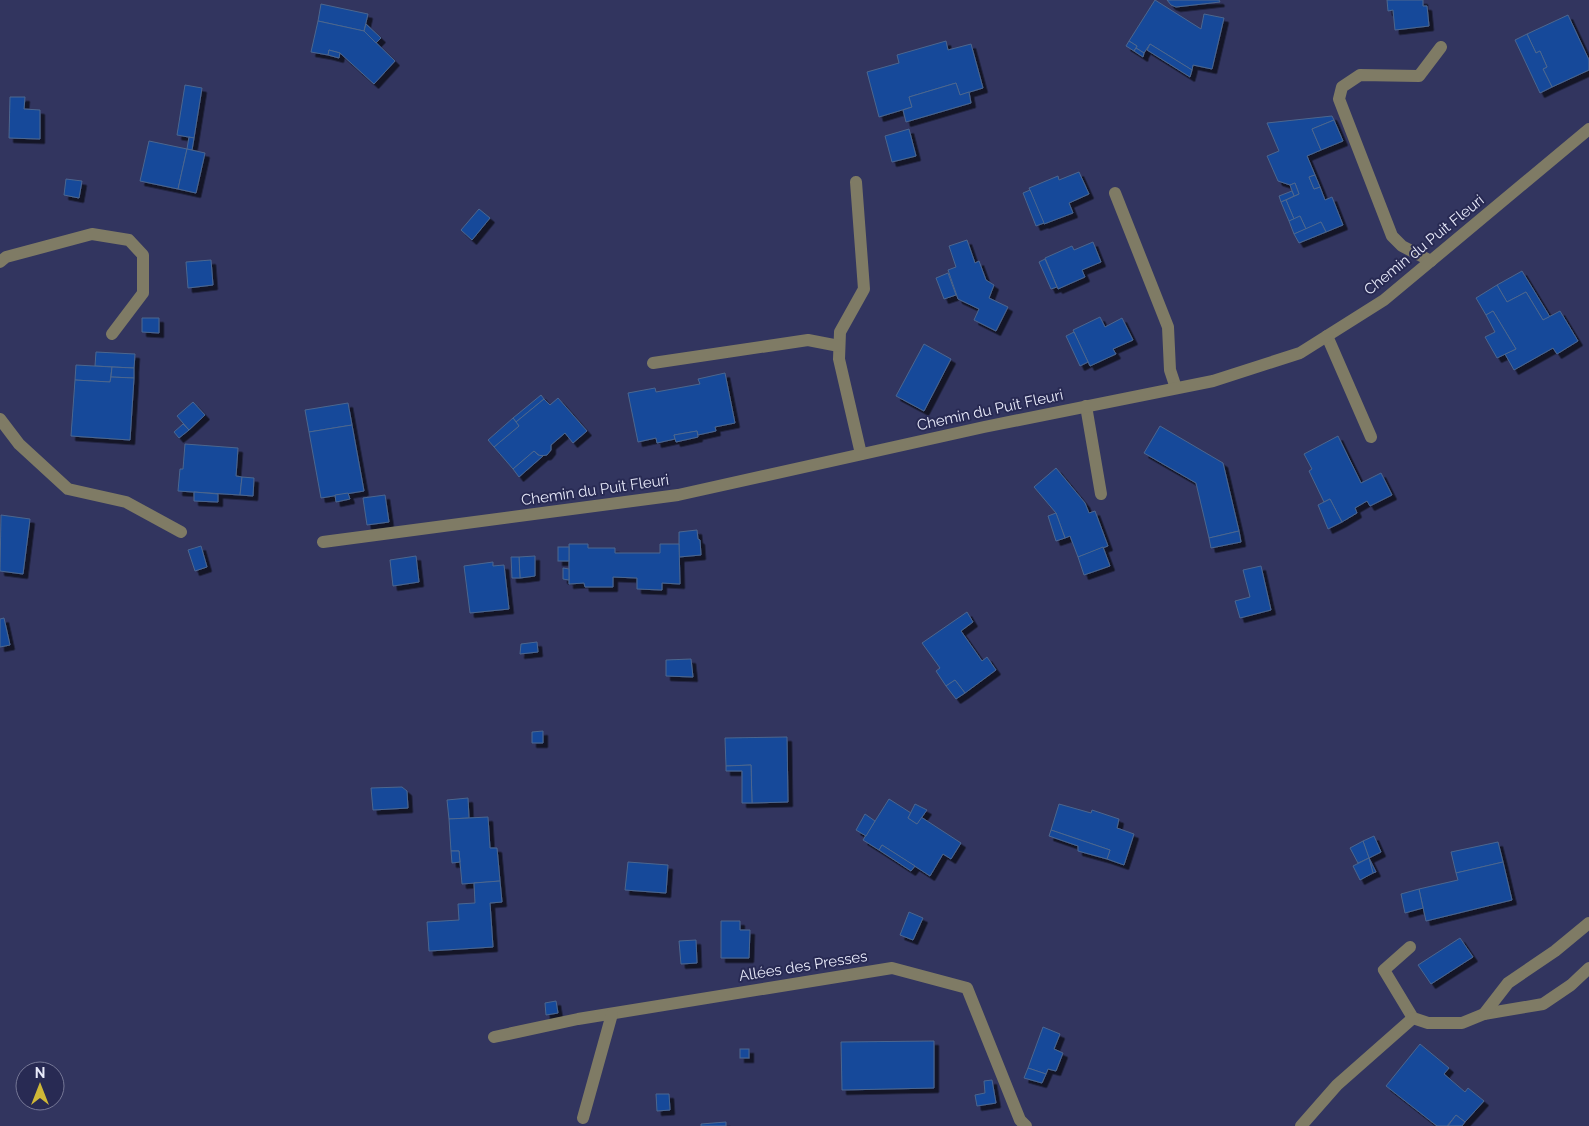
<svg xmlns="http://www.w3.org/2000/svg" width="1589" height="1126" font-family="Raleway,sans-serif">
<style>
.building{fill:#144a9a;stroke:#4c668f;filter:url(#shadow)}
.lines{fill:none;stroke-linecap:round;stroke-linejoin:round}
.minor{stroke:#7f7b65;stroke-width:12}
.labels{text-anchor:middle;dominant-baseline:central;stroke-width:4;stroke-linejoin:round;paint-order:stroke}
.street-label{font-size:15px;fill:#e8eafa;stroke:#282a53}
</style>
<defs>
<filter id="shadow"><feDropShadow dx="4.5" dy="4.5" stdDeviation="0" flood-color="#0009"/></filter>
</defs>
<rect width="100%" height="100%" fill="#32355f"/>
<g class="building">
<polygon points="1155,0 1201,29 1204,14 1224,18 1212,69 1193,65 1192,70 1150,44 1144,53 1136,48 1137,46 1129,41"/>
<polygon points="1167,0 1219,0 1220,2 1176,7 1171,5"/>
<polygon points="1387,0 1423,0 1423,6 1427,6 1429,26 1395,30 1393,10 1388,11"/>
<polygon points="321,4 368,14 364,31 318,21"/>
<polygon points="1568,15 1589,60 1589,70 1552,87 1543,69 1547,67 1540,51 1536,53 1527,34"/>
<polygon points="318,21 364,31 395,61 374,84 340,53 329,50 328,55 311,52"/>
<polygon points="366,24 381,38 376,43 364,31"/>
<polygon points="1527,34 1536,53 1540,51 1547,67 1543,69 1552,87 1540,93 1515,40"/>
<polygon points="946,41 948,50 971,44 983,88 960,95 956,83 909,97 912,107 879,117 867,72 899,63 897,55"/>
<polygon points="1129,41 1137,46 1134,51 1126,46"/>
<polygon points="1150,44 1192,70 1190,77 1147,50"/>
<polygon points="1136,48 1144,53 1143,57 1134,51"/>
<polygon points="329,50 340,53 339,58 328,55"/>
<polygon points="956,83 960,95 969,92 971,103 906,122 903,110 912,107 909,97"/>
<polygon points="185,85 202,88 194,138 177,135"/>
<polygon points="10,97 25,97 24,109 40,110 40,139 9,138"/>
<polygon points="1332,116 1334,120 1312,129 1321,150 1307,156 1315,175 1309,177 1314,189 1320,187 1325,200 1332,197 1343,225 1326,232 1321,222 1306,229 1300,216 1294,219 1286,200 1299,194 1295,183 1290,185 1278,181 1267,156 1279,151 1267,123"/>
<polygon points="1334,120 1343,141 1321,150 1312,129"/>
<polygon points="909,129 916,156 892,162 885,136"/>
<polygon points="189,137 194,138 192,150 187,149"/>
<polygon points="149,141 187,149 178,189 140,181"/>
<polygon points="187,149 205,153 196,193 178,189"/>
<polygon points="1079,172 1089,194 1069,203 1073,213 1044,224 1029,188 1058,176 1059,180"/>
<polygon points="1315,175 1320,187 1314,189 1309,177"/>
<polygon points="66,179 82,181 79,198 64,195"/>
<polygon points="1295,183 1299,194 1294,196 1290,185"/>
<polygon points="1030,190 1044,223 1036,226 1023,193"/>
<polygon points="1292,191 1294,196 1281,202 1279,196"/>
<polygon points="1286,200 1294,219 1289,221 1281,202"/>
<polygon points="479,209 490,218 472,240 461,230"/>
<polygon points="1300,216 1306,229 1294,234 1289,221"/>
<polygon points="1321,222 1326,232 1299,243 1294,234"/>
<polygon points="967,240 975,263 979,261 986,280 994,285 989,298 1008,307 996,331 974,320 979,309 958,299 948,270 956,267 949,246"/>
<polygon points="1093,242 1101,262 1082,270 1085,277 1058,289 1045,258 1072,246 1074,250"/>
<polygon points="1045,259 1057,287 1051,289 1039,262"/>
<polygon points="211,260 213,285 188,288 186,262"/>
<polygon points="1522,271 1550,317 1543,320 1526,292 1507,302 1497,285"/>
<polygon points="948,273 956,295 944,299 936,278"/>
<polygon points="1497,285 1507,302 1526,292 1543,320 1560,311 1578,341 1557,354 1553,348 1514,370 1505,354 1516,349 1493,311 1486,315 1476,298"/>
<polygon points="1493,311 1516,349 1497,358 1485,337 1495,332 1486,315"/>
<polygon points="1100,317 1105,327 1122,318 1133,340 1113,349 1116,354 1090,366 1073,330"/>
<polygon points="142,318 159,318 159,333 142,332"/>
<polygon points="1074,332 1088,362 1080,366 1066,336"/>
<polygon points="924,344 951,359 924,411 896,396"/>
<polygon points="96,352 135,354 134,368 95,366"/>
<polygon points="76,365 112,367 110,382 75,380"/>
<polygon points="112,367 134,368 134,378 111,377"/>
<polygon points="725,373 735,423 715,427 716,431 698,435 697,431 674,435 675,439 657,443 656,438 638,442 628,393 655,388 656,392 700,384 698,379"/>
<polygon points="111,377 134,378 130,440 71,436 75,380 110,382"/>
<polygon points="541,395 544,399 516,422 513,418"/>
<polygon points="558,398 587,431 573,443 565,433 551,445 551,450 547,455 540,456 534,451 513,469 494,447 519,426 516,422 544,399 550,405"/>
<polygon points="193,402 205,415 189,430 177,416"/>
<polygon points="348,403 352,425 309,432 305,410"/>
<polygon points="513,418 519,426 494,447 488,440"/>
<polygon points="183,424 189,430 179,438 174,432"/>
<polygon points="352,425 364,491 321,498 309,432"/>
<polygon points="1160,426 1223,463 1239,531 1209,538 1196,483 1144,453"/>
<polygon points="697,431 698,437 676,442 674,435"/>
<polygon points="1338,436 1361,483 1381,473 1392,495 1370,506 1367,501 1355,508 1357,513 1342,522 1330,499 1324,502 1309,471 1312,469 1304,454"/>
<polygon points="185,444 238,448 236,476 242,477 240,495 178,491 180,469 183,469"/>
<polygon points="534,451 538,455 543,456 519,477 513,469"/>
<polygon points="1056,468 1085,503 1089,513 1095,511 1108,546 1078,557 1070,536 1065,538 1056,513 1034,487"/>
<polygon points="242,477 254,478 253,496 240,495"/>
<polygon points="194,492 218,494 218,502 194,501"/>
<polygon points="348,493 350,499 336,502 335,495"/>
<polygon points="385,495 389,522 367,525 363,498"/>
<polygon points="1330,499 1342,522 1328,529 1318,505"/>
<polygon points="1056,513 1065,538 1056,541 1048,516"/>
<polygon points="1,515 30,519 23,574 0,571"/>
<polygon points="697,530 698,539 700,540 701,555 679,557 679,532"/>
<polygon points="1239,531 1241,542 1211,548 1209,538"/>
<polygon points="569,544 588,544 588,548 615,548 615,553 660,553 660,544 679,544 680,584 662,583 662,590 637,589 637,578 613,577 613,587 585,587 584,583 569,584"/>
<polygon points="201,546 207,567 195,571 188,550"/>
<rect x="558" y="547" width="11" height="14"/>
<polygon points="1103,547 1110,566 1084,575 1078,557"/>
<polygon points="416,556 419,582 393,586 390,560"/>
<polygon points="535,556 535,576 520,578 519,557"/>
<polygon points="511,557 519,557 520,578 512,578"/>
<polygon points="493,562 493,566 504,565 509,609 470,613 464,566"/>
<polygon points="1261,566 1271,610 1240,618 1235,601 1250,597 1243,570"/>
<polygon points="563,568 569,569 569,580 563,579"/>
<polygon points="967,612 973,622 961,631 982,661 987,657 996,670 965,693 955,680 946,686 936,671 940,668 922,643"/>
<polygon points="4,618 10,645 0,647 0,619"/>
<polygon points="537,642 538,652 520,654 521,644"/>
<polygon points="691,659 693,677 666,676 666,660"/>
<polygon points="955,680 965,693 956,699 946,686"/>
<polygon points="543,731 543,743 532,743 532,732"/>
<polygon points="787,737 788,802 752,803 751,765 726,766 725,738"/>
<polygon points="751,765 752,803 742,803 742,771 726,771 726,766"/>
<polygon points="402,787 407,791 408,808 373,810 371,788"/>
<polygon points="468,798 469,818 449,819 447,800"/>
<polygon points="889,799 911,813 908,818 917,824 921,817 961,843 951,859 943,854 930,876 882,845 879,850 863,840"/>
<polygon points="915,804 927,810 917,824 908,818"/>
<polygon points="1059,804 1091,813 1092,810 1119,819 1117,828 1134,834 1124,865 1107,859 1110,850 1051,830"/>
<polygon points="865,814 875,821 866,836 856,830"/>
<polygon points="488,817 490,848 497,848 500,881 462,884 459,851 451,851 449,819"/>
<polygon points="1051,830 1110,850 1107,859 1078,851 1078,846 1049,836"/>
<polygon points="1374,836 1381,852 1369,858 1363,841"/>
<polygon points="1363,841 1369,858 1358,863 1350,848"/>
<polygon points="1498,842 1503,862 1456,873 1451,852"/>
<polygon points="882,845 915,866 911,871 879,850"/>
<polygon points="451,851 459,851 460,862 452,863"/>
<polygon points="1369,858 1376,872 1373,873"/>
<polygon points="1369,858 1373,873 1360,880 1353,866"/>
<polygon points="628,862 668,865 666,893 625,890"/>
<polygon points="1503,862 1512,900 1426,921 1419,889 1458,880 1456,873"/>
<polygon points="500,881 502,902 490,903 493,947 429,951 427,922 459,920 458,904 475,903 474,883"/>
<polygon points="1419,889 1423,908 1405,913 1401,894"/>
<polygon points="909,912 923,918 913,940 900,935"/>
<polygon points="721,921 740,921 740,930 750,930 749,958 721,958"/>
<polygon points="1460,938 1473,957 1431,984 1418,965"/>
<polygon points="696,940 697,963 681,964 679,941"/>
<polygon points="556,1001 558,1013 546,1015 545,1003"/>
<polygon points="1043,1027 1060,1034 1054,1049 1063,1053 1056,1071 1048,1069 1046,1074 1028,1068"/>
<polygon points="934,1041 934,1088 842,1090 841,1042"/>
<polygon points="1420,1044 1449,1068 1444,1074 1465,1092 1468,1088 1484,1101 1465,1122 1456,1115 1447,1126 1437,1126 1386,1086"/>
<rect x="740" y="1049" width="9" height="9"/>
<polygon points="1028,1068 1046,1074 1042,1083 1024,1078"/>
<polygon points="992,1080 996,1103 977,1106 975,1095 985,1093 984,1081"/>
<polygon points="656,1094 669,1094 670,1110 657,1111"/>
<polygon points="1456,1115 1465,1122 1462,1126 1448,1126"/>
<polygon points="726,1122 726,1126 701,1126 701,1124"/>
</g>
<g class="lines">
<g class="minor">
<polyline points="856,182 864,289 840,332 839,359 861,454"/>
<polyline points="1115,193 1168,327 1170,370 1176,388"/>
<polyline points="1431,261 1402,246 1392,236 1339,99 1342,87 1360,75 1419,76 1441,47"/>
<polyline points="0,262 6,257 92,234 129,240 143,255 143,293 112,334"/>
<polyline points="1327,336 1371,437"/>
<polyline points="653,363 808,340 839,346"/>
<polyline points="1086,406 1101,494"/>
<polyline points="0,419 19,444 68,489 126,502 181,532"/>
<polyline points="323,542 678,495 984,427 1213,381 1300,353 1384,300 1589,129"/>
<polyline points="1410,947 1384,970 1413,1018 1428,1023 1462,1023 1484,1014 1543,1004 1571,985 1589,968"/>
<polyline points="1484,1014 1508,983 1555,951 1589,923"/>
<polyline points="494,1037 578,1019 892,968 967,988 1020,1120 1026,1126"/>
<polyline points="583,1118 612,1014"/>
<polyline points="1301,1126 1337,1085 1413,1018"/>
</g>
</g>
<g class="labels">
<g class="street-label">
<text transform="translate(1424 245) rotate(-39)">Chemin du Puit Fleuri</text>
<text transform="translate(990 410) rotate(-12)">Chemin du Puit Fleuri</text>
<text transform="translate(595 490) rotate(-8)">Chemin du Puit Fleuri</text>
<text transform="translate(803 966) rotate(-9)">Allées des Presses</text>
</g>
</g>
<g transform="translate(40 1086)"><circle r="24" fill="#282a53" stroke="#757796"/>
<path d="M0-4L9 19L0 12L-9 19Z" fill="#cfb837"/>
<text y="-8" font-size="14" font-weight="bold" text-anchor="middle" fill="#e8eafa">N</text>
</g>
</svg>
